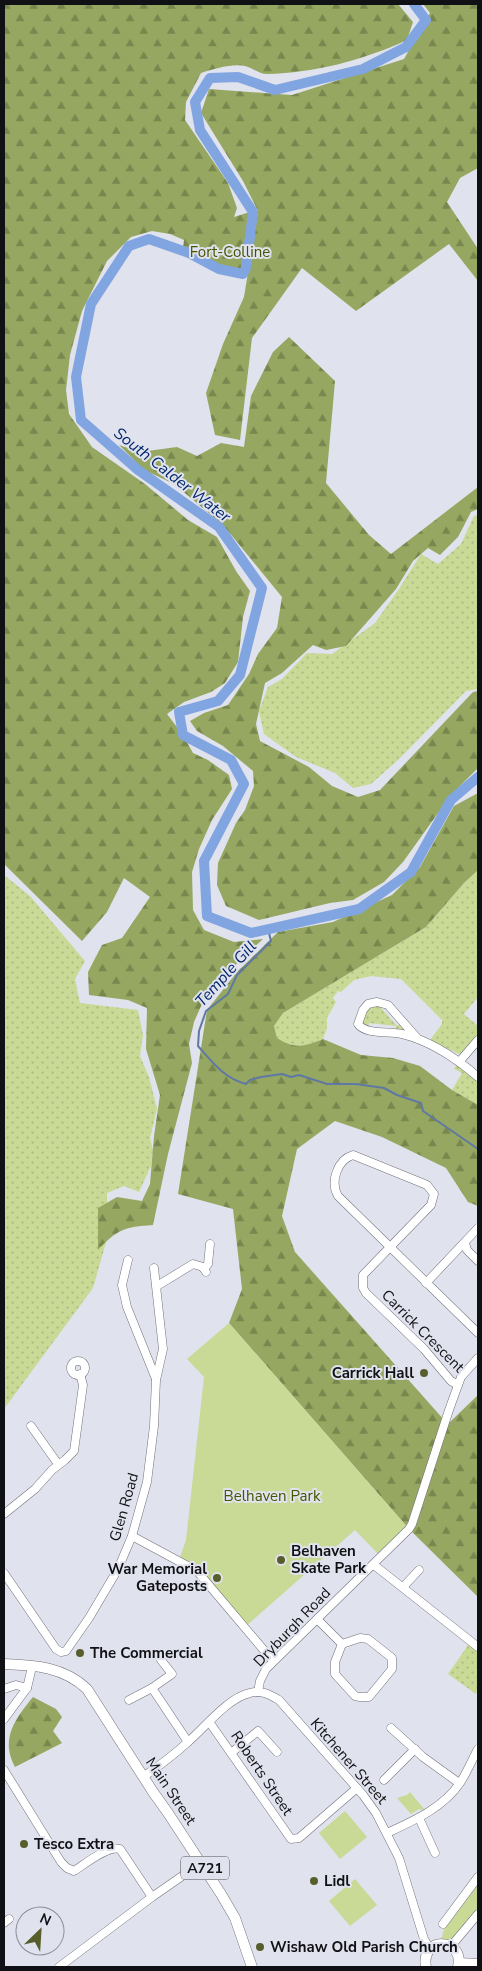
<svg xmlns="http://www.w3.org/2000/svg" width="482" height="1971" font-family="'Nunito Sans',sans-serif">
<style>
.grass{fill:url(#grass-dots)}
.forest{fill:url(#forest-firs)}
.park{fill:#c8da95}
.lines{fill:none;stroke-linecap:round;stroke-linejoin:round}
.stream{stroke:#5f79a4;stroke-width:2}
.river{stroke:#81a5e1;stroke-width:10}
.minor-casing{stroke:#70717b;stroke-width:9}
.major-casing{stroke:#70717b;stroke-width:11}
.minor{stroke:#fff;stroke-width:8}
.major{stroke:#fff;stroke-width:10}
.poi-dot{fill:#575e2c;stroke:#e0e2ed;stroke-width:2}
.labels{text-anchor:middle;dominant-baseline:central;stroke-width:4;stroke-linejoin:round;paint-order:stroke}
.shield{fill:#e0e2ed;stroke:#4e5055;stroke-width:1}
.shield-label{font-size:14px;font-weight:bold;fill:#101114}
.park-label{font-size:15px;fill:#465500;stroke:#e0e2ed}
.street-label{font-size:15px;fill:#101114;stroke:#e0e2ed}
.poi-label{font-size:15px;font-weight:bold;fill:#101114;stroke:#e0e2ed;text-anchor:start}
.water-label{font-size:16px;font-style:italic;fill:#03296f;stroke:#e0e2ed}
</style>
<defs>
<pattern id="grass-dots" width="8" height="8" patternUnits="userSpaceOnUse" patternTransform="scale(1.25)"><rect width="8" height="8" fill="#c8da95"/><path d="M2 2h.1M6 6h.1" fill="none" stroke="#abba80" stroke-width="1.8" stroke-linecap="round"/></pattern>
<pattern id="forest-firs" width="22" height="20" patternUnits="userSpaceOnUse" patternTransform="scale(1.25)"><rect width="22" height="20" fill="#95a760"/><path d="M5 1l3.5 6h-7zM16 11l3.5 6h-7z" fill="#78874e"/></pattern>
</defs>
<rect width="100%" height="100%" fill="#e0e2ed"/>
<g class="grass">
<polygon points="478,515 478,689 466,691 399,759 371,784 353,788 335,773 296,757 264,734 259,711 268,687 282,679 307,653 332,654 375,623 399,589 421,554 438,564 461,544 474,516"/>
<path d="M478 870V997L464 1014 478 1026V1034L463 1053 459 1054 430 1040 442 1024V1020L401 979 371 976 354 980 341 992 338 991 333 998 336 1002 327 1018V1028L323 1039C304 1047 294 1049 277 1038L274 1026 283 1013 426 927 464 883Z"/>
<polygon points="4,875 30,896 85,961 75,979 80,1003 138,1010 143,1035 140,1056 149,1077 157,1109 150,1138 153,1150 151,1166 139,1192 124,1186 107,1193 107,1239 93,1288 4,1409"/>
<polygon points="370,1005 384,1005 381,1008 397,1026 401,1023 407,1031 396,1031 396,1026 369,1023 368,1028 360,1023 366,1009"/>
<polygon points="457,1064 478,1081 478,1105 452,1090 462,1073 454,1069"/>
<polygon points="471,1641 478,1647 478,1690 476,1694 448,1674"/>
</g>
<g class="forest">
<path d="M4 4H398L413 22 407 40C364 60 314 73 267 74 259 74 253 68 245 66 234 63 212 69 201 73L186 102 185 120 228 183 237 208 234 217 253 211 246 269 241 274C219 269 202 262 183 248L184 240 170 234 152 231 131 237 107 261 82 311 70 355 66 390 69 414 92 447 145 484 188 520 217 537 236 571 250 591 243 617 238 662 225 683 211 692 184 702 167 714 183 735 193 753 208 760 229 775 232 789 212 820 199 849 192 872 193 910 204 930 234 942 263 939 226 974 218 991 205 997 194 1022 189 1044 192 1063 168 1154 153 1225C124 1227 118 1229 98 1250V1208L117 1197 142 1201 150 1184 154 1136 160 1095 146 1049 147 1008 128 1000 89 995 88 972 102 945 122 938 150 897 124 878 107 912 82 941 4 864Z"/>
<polygon points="423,4 478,4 478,168 460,178 447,202 478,249 478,281 449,244 356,311 302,268 252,338 240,440 215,435 206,393 223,344 244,297 258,211 243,181 201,113 209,89 292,95 404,59 430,13"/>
<polygon points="289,337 335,381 326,483 369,535 391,554 478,487 478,509 471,512 458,537 440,555 428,548 413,561 396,589 346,646 326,650 313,645 282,673 265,683 256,724 260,741 309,767 332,786 358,797 380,790 473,692 478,691 478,768 451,795 403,862 384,882 353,900 330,903 259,920 226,906 217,885 218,863 236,823 245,810 254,786 253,771 223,746 197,731 190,721 204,713 228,705 249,674 258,654 277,628 282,597 223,525 174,484 144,470 119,445 140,452 177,447 197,456 221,443 244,447 251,396 273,352"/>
<path d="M478 793V870L464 883 426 927 283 1013 274 1026 277 1038C294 1049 304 1047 323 1039L361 1055 393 1058 420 1066 452 1090 478 1105V1206L468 1202 446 1168 382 1137 335 1121 297 1149 282 1216 295 1252 445 1421 450 1422 478 1395V1597L409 1529 229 1323 242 1289 233 1209 178 1194 207 1010 237 972 278 932 333 922 392 895 420 867 454 806Z"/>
<path d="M33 1697 56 1709 62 1717 53 1731 62 1743 15 1767C0 1739 15 1719 33 1697Z"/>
</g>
<g class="park">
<polygon points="229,1323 409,1529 381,1557 355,1530 245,1627 204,1577 179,1560 186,1540 204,1377 187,1359"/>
<polygon points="410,1792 424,1809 423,1810 419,1809 411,1814 397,1798 407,1795"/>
<polygon points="345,1811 367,1837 340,1859 319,1833"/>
<polygon points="355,1879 377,1905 350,1926 329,1901"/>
<polygon points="478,1882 478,1911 449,1946 441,1940 444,1929"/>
</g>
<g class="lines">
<path class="stream" d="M268 929 271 941 237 975 228 994 206 1011 199 1031 198 1046C213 1063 224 1078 246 1084L250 1080 261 1077 282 1074 291 1077 299 1075 327 1084H356L384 1088 397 1095 421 1103 423 1111 478 1149"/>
<polyline class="river" points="414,4 426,20 406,47 363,69 275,90 238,77 210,78 195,102 200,130 253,212 246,268 243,274 219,269 189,253 149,239 129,246 91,304 76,377 81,420 138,470 219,527 262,588 240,675 218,701 179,712 183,735 231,760 244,784 204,861 207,916 251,933 359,909 411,872 451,800 478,777"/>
<g class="minor-casing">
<g id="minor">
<path d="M417 1038 388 1005 377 1002 368 1004 363 1010 358 1024C366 1035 389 1031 402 1034 431 1041 456 1058 478 1077"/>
<polyline points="460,1061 478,1040"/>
<polyline points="465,1243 467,1250 478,1261"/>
<polyline points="128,1260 122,1285 127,1307 156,1379"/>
<polyline points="204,1269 208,1264 210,1244"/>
<polyline points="426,1283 478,1228"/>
<polyline points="157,1286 193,1264 203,1267 206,1272"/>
<circle cx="78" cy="1368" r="7"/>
<path d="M458 1385 451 1381 424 1349 366 1293 363 1288V1275L431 1205 434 1194 427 1185 353 1155C337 1160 330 1182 338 1196L478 1333"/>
<polyline points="31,1426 58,1464"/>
<polyline points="4,1514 35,1489 52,1470 65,1460 74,1451 83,1385 80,1374"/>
<polyline points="132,1536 197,1571 273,1661"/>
<polyline points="374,1565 478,1647"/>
<polyline points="4,1573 56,1649 61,1652 66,1651 89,1618 118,1569 132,1536 147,1482 154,1426 156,1380 163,1349 154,1268"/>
<polyline points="404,1586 419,1570"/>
<polyline points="317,1619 342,1644 360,1638 368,1639 392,1658 392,1669 369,1697 360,1697 355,1696 335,1674 335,1662 342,1644"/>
<polyline points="161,1660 172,1674 152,1688 188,1742"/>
<polyline points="4,1689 16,1685 27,1688"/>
<polyline points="258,1692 260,1681 266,1669 409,1529 412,1524 449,1410 461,1377 478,1358"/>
<polyline points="129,1700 152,1688"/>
<polyline points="4,1719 27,1688 32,1667"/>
<polyline points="210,1723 291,1839 299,1838 357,1788"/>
<polyline points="391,1728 423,1757 459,1783"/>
<polyline points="231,1753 258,1731 277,1752"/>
<path d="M4 1770 61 1862 67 1868 74 1871C85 1864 108 1845 120 1849L152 1897"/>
<path d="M143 1777C159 1766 175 1754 189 1741 205 1727 229 1697 250 1693 261 1690 269 1694 279 1700L363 1795 376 1813 399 1858 424 1939 430 1949"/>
<polyline points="384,1780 415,1749"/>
<polyline points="419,1818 435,1853"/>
<path d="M387 1833C413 1821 443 1808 460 1783 467 1772 472 1760 478 1749"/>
<polyline points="4,1923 9,1919"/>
<polyline points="443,1924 478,1877"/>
<polyline points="448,1945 452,1945 478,1914"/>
<polyline points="59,1967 152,1897 201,1863"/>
</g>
</g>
<g class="major-casing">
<g id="major">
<path d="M4 1664C35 1665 64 1667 87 1689L153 1792 168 1813 221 1894 235 1918 252 1967"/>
<polyline points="459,1963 478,1964"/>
<path d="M426 1967C420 1936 465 1937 458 1967"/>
</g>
</g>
<use href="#minor" class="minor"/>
<use href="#major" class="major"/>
</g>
<g class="poi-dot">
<circle cx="424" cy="1373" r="5"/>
<circle cx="281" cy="1560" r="5"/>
<circle cx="217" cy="1578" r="5"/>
<circle cx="80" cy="1653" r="5"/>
<circle cx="24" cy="1844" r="5"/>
<circle cx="314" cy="1881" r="5"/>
<circle cx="260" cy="1947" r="5"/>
</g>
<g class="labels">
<rect class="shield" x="181" y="1856.5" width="48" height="23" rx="4"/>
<g class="shield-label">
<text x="205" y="1868">A721</text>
</g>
<g class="park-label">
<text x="230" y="252">Fort-Colline</text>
<text x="272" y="1496">Belhaven Park</text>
</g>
<g class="street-label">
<text transform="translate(423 1331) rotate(45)">Carrick Crescent</text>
<text transform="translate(124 1507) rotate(-74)">Glen Road</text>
<text transform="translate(292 1627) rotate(-46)">Dryburgh Road</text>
<text transform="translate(349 1761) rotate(49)">Kitchener Street</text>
<text transform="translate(262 1773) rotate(56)">Roberts Street</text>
<text transform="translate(171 1791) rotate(56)">Main Street</text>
</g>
<g class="poi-label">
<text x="414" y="1373" text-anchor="end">Carrick Hall</text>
<text x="291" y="1551">Belhaven<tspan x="291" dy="17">Skate Park</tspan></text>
<text x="207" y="1569" text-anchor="end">War Memorial<tspan x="207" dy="17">Gateposts</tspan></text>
<text x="90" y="1653">The Commercial</text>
<text x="34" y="1844">Tesco Extra</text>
<text x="324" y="1881">Lidl</text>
<text x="270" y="1947">Wishaw Old Parish Church</text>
</g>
<g class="water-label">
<text transform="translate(172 475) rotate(38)">South Calder Water</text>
<text transform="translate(226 974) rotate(-48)">Temple Gill</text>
</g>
</g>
<rect width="482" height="1971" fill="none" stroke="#101114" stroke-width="10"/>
<g transform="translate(40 1931) rotate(25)"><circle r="24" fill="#e0e2ed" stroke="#8d8e96"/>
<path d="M0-4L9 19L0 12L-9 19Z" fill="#575e2c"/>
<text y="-8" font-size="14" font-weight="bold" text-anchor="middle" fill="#101114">N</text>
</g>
</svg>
